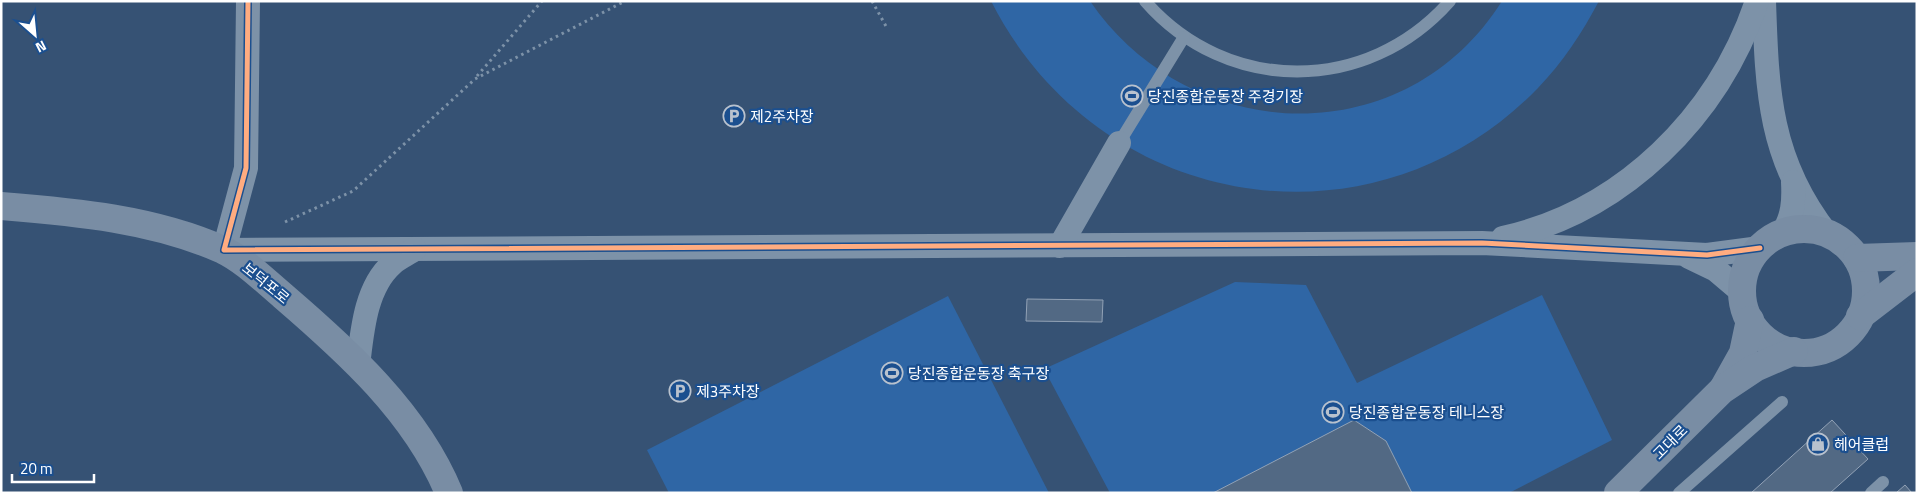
<svg xmlns="http://www.w3.org/2000/svg" width="1918" height="494" font-family="'Titillium Web','Noto Sans KR',sans-serif">
<style>
.park{fill:#2f66a5}
.building{fill:#526984;stroke:#92a2b6}
.lines{fill:none;stroke-linecap:round;stroke-linejoin:round}
.path{stroke:#7d92a8;stroke-width:3;stroke-dasharray:2.5 4;stroke-linecap:butt}
.lane{stroke:#7d92a8;stroke-width:12}
.street{stroke:#7d92a8;stroke-width:24}
.secondary{stroke:#798da4;stroke-width:28}
.cycleway-casing{stroke:#1b4f8f;stroke-width:8}
.cycleway{stroke:#ffac80;stroke-width:5}
.labels{text-anchor:middle;dominant-baseline:central;stroke-width:4.5;stroke-linejoin:round;paint-order:stroke}
.poi-label{font-size:15px;fill:#fff;stroke:#1b4f8f;text-anchor:start}
.street-label{font-size:15px;fill:#fff;stroke:#1b4f8f}
</style>
<rect width="100%" height="100%" fill="#365274"/>
<g class="park">
<path d="M991 1H1090C1190 147 1405 155 1502 1H1599C1582 33 1563 62 1538 88 1372 259 1097 211 991 1Z"/>
<polygon points="1235,282 1306,285 1357,383 1542,295 1612,440 1509,493 1110,493 1044,369"/>
<polygon points="948,296 1049,493 669,493 647,450"/>
</g>
<g class="building">
<polygon points="1027,299 1103,300 1102,322 1026,321"/>
<polygon points="1354,420 1386,441 1412,493 1213,493"/>
<polygon points="1832,420 1868,459 1830,493 1751,493"/>
<polygon points="1905,485 1912,493 1896,493"/>
</g>
<g class="lines">
<g class="path">
<polyline points="872,1 887,28"/>
<polyline points="477,76 542,1"/>
<polyline points="285,222 353,191 475,79 625,1"/>
</g>
<g class="lane">
<path d="M1145 1C1227 95 1367 95 1450 1"/>
<polyline points="1119,143 1184,37"/>
<polyline points="1679,493 1782,402"/>
<polyline points="1871,493 1883,482"/>
</g>
<g class="street">
<polyline points="248,1 246,168 224,250 1482,243 1707,255 1760,248"/>
<path d="M1764 1C1767 91 1769 160 1827 234"/>
<path d="M1783 233C1793 216 1794 201 1793 182"/>
<path d="M1503 238C1623 211 1718 117 1757 1"/>
<polyline points="1060,246 1119,143"/>
<polyline points="1689,257 1716,270 1742,292"/>
<path d="M358 366C362 333 365 288 392 264 398 258 408 254 415 249"/>
</g>
<g class="secondary">
<path d="M1 206C75 212 154 219 223 250 244 260 264 280 283 296 347 351 416 413 449 493"/>
<circle cx="1804" cy="291" r="62"/>
<polyline points="1857,258 1917,256"/>
<polyline points="1860,316 1917,272"/>
<polyline points="1724,387 1743,353 1750,320"/>
<polyline points="1618,493 1722,390 1755,368 1794,351"/>
</g>
<g class="cycleway-casing">
<polyline id="cycleway" points="248,1 246,168 224,250 1482,243 1707,255 1760,248"/>
</g>
<use href="#cycleway" class="cycleway"/>
</g>
<defs>
<g id="stadium-ring" transform="scale(1.125)"><circle r="9.5" fill="#1b4f8f" stroke="#b9c2ce" stroke-width="1.5"/><path d="M0-5a6.5 5 0 1 0 0 10a6.5 5 0 1 0 0-10ZM-3.5-1.8h7v3.6h-7Z" fill="#b9c2ce"/></g>
<g id="parking-ring" transform="scale(1.125)"><circle r="9.5" fill="#1b4f8f" stroke="#b9c2ce" stroke-width="1.5"/><path d="M-3.5-5.5H1a3.5 3.5 0 0 1 0 7H-1V5.5H-3.5ZM-1-3.4V-.6H.8a1.4 1.4 0 0 0 0-2.8Z" fill="#b9c2ce"/></g>
<g id="shop-ring" transform="scale(1.125)"><circle r="9.5" fill="#1b4f8f" stroke="#b9c2ce" stroke-width="1.5"/><path d="M-5-2.5h2.3a2.7 3.5 0 0 1 5.4 0H5L5.5 6h-11ZM-1.5-2.5h3a1.5 2.3 0 0 0-3 0Z" fill="#b9c2ce"/></g>
</defs>
<g fill-rule="evenodd">
<use href="#stadium-ring" x="1132" y="96"/>
<use href="#parking-ring" x="734" y="116"/>
<use href="#stadium-ring" x="892" y="373"/>
<use href="#parking-ring" x="680" y="391"/>
<use href="#stadium-ring" x="1333" y="412"/>
<use href="#shop-ring" x="1818" y="444"/>
</g>
<g class="labels">
<g class="poi-label">
<text x="1148" y="96">당진종합운동장 주경기장</text>
<text x="750" y="116">제2주차장</text>
<text x="908" y="373">당진종합운동장 축구장</text>
<text x="696" y="391">제3주차장</text>
<text x="1349" y="412">당진종합운동장 테니스장</text>
<text x="1834" y="444">헤어클럽</text>
</g>
<g class="street-label">
<text transform="translate(266 283) rotate(39)">보덕포로</text>
<text transform="translate(1670 442) rotate(-45)">고대로</text>
</g>
</g>
<rect width="1918" height="494" fill="none" stroke="#ffffff" stroke-width="5"/>
<g transform="translate(35 35) rotate(153)" stroke="#1b4f8f" stroke-width="4" paint-order="stroke">
<path d="M0-4L9 19L0 12L-9 19Z" fill="#ffffff"/>
<text y="-8" font-size="14" font-weight="bold" text-anchor="middle" fill="#ffffff">N</text>
</g>
<path d="M12 474v8h82v-8" fill="none" stroke="#ffffff" stroke-width="2.5"/>
<text x="20" y="474" font-size="15" fill="#ffffff" stroke="#1b4f8f" stroke-width="4" paint-order="stroke">20 m</text>
</svg>
